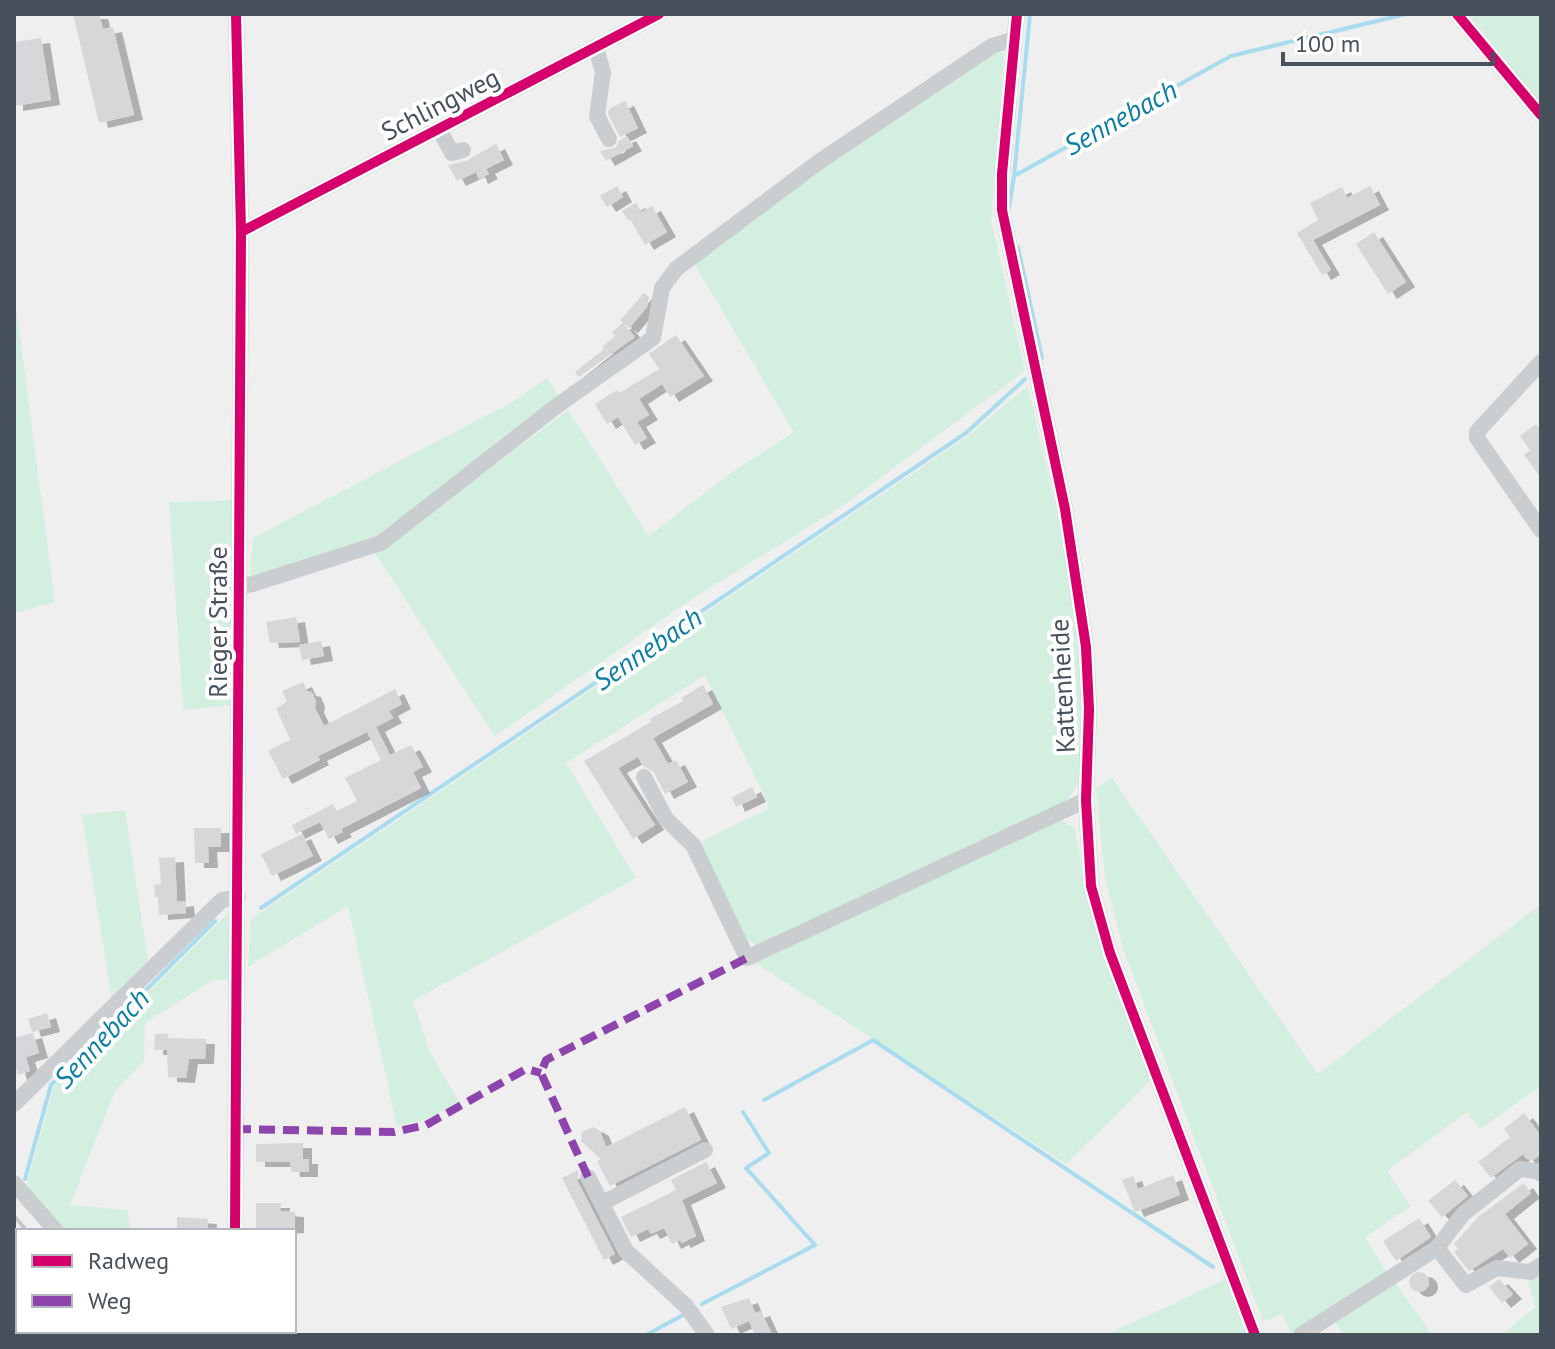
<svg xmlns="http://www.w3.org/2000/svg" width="1555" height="1349" font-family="'PT Sans',sans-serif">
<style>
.green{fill:#d3efdf}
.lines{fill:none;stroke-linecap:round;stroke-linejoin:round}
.stream{stroke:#a8dcee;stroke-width:4}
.building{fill:#d7d7d9;filter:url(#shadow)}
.minor{stroke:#cbced0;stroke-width:16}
.rail{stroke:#c6c7c9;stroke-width:4}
.quiet{stroke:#8e44ad;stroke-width:8;stroke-dasharray:16 8;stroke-linecap:butt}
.cycleway-casing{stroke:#fff;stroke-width:15}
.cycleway{stroke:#d6006c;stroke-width:10}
.labels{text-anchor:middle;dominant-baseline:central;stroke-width:8;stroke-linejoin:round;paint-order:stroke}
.street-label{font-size:26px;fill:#46515c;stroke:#fff}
.water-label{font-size:28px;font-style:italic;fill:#0b7da2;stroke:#fff}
</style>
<defs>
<filter id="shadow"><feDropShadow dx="9" dy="5" stdDeviation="0" flood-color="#0004"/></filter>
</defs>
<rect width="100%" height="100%" fill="#f0efef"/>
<g class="green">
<polygon points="1469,14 1541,14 1541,106"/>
<polygon points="995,52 1004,53 991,219 1025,371 841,507 690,600 495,736 373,550 387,546 568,410 649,536 729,474 794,432 693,262 824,164"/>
<polygon points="14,291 55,602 14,613"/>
<polygon points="547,378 561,399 379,540 255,578 250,574 253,538 514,401"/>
<polygon points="1028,386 1062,535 1078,648 1081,709 1079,782 1064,805 770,945 756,945 743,937 704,860 702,841 770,808 705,675 566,763 636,878 413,1001 429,1050 459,1102 427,1119 397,1126 348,906 248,967 251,919 968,436"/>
<polygon points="236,500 234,705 183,710 169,502"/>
<polygon points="1112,778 1318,1074 1541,904 1541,1086 1480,1129 1467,1112 1387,1171 1411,1206 1365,1237 1387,1273 1292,1334 1282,1314 1263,1322 1123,948 1105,878 1096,788"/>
<polygon points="125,810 148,960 112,1000 82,815"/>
<polygon points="1057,818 1075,828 1087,903 1152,1079 1066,1164 754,962"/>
<polygon points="231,910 231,980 213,980 145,1023 144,1061 115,1091 70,1205 127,1210 131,1231 62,1231 25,1191 54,1086"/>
<polygon points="18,1238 18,1331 97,1331 101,1335 14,1335 14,1266"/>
<polygon points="1541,1271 1541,1335 1501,1335 1536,1307 1528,1281"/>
<polygon points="1226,1279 1247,1335 1106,1335"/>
<polygon points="1394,1281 1432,1335 1344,1335 1333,1319"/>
</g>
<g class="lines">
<g class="stream">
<polyline points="1014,176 1030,14"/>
<polyline points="1009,207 1014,176 1231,56 1406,14"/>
<polyline points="1018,247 1042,358"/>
<polyline points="261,908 966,433 1025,379"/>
<polyline points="764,1100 873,1040 1213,1267"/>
<polyline points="25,1179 51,1085 215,921"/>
<polyline points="702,1304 815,1245 746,1168 769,1153 743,1112"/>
<polyline points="646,1335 685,1314"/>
</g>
</g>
<g class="building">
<polygon points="73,14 99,14 103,29 113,27 134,115 99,123"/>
<polygon points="41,38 51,100 14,106 14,42"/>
<polygon points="625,101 638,128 620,137 608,114 609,109"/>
<polygon points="627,136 633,146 606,161 600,151 615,148 620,140"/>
<polygon points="496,144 504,160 486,169 489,174 479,179 476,172 457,181 448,165 466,161"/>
<polygon points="617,186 623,197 607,207 600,196"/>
<polygon points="1370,186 1380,205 1313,240 1331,270 1322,275 1297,233 1318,220 1310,203 1342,187 1347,198"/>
<polygon points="636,203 641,212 652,206 667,232 645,245 630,219 628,220 622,211"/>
<polygon points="1374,232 1406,282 1388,294 1356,244"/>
<polygon points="644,293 649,297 647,307 629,328 624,324 635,337 579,377 575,372 604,349 602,347 615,336 612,332 623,323 620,320"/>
<polygon points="676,335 704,376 670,397 662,384 639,399 649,415 637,422 647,438 635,445 618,417 607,424 595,404 617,390 619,393 659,369 649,354"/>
<polygon points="1536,424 1541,431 1541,478 1524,455 1530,450 1520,436"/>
<polygon points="296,617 300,642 270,643 266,622"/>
<polygon points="321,641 324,656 302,660 299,645"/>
<polygon points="303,682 307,691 312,692 316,702 315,708 324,726 395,689 402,704 389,711 393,718 376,727 390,755 411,745 423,767 413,772 421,788 341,829 343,832 329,839 320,822 296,834 292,825 333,804 337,811 357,801 345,778 381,760 367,732 318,756 320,760 283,779 268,751 290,740 276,708 287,702 282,691"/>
<polygon points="703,685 713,704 653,738 668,764 676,760 688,782 665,794 653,771 643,766 638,757 618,768 655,825 633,839 584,761 651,722 650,719 683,701 681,698"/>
<polygon points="752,787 757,797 736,807 732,797"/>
<polygon points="194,828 221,828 221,847 208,847 209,863 195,863"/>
<polygon points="302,834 313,856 272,876 261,854"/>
<polygon points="175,857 177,902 185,901 186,913 159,915 158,897 155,897 154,885 161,884 159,858"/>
<polygon points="47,1013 51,1027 32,1032 28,1019"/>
<polygon points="33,1033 39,1053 26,1057 30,1071 18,1075 14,1061 14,1038"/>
<polygon points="155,1034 168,1034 168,1038 206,1039 205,1059 189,1059 186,1078 168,1077 167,1050 154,1050"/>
<polygon points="685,1107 701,1140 610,1186 597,1161 601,1159 581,1141 582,1132 593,1127 600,1131 606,1147"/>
<polygon points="1524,1113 1541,1136 1541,1154 1533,1160 1527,1159 1523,1154 1491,1178 1478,1162 1510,1137 1504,1129"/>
<polygon points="303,1143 303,1159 309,1159 309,1172 291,1172 290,1162 256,1162 256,1144"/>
<polygon points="706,1162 717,1183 682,1200 696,1236 682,1243 680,1240 672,1244 664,1228 651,1234 648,1229 631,1237 621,1217 676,1190 671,1180"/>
<polygon points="578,1170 578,1182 615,1254 604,1260 562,1178"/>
<polygon points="1173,1175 1180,1195 1135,1212 1122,1180 1133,1176 1138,1189"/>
<polygon points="1455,1180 1468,1196 1442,1217 1428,1201"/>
<polygon points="1524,1183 1531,1193 1505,1214 1528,1244 1510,1258 1503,1249 1469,1271 1454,1252 1458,1249 1454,1244 1478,1217"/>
<polygon points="256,1203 281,1203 280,1211 295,1212 295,1228 260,1231 260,1228 256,1228"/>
<polygon points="177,1217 208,1219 207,1231 177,1231"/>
<polygon points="1419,1218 1431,1237 1396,1261 1383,1241"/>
<circle cx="1419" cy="1282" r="10"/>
<polygon points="1499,1279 1513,1294 1502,1303 1489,1287"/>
<polygon points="749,1298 755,1313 761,1311 772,1335 755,1335 749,1321 731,1329 721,1307"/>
</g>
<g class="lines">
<g class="minor">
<polyline points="1017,14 1002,174 1002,210 1065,509 1086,647 1089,709 1086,800 1091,886 1110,953 1255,1335"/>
<polyline points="1457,14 1541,115"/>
<polyline points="596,48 603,72 597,116 609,139"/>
<polyline points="439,129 452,153 463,150"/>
<polyline points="241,232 659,14"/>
<polyline points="1541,362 1477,432 1477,438 1541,530"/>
<polyline points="239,586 253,584 381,543 558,405 653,338 662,288 676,269 820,161 992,46 1014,39"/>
<polyline points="644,777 666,819 693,845 747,958 1086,800"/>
<polyline points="14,1104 222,900 238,897"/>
<polyline points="588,1177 626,1251 686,1306 707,1335"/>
<polyline points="14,1183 56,1231"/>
<polyline points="602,1203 705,1150"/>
<polyline points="235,1231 241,232 236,14"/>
<polyline points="1437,1248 1466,1285 1497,1268 1530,1272 1541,1265"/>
<polyline points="143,1331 147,1335"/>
<polyline points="235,1335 235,1331"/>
<polyline points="1301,1335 1437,1248 1463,1214 1520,1169 1536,1171 1541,1174"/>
</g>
<g class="rail">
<polyline points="14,1216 27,1231"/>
<polyline points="112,1331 116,1335"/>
</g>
<g class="quiet">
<polyline points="235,1129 394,1132 426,1125 526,1069 541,1073"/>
<polyline points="588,1177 541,1073 546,1060 747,958"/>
</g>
<g class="cycleway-casing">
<g id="cycleway">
<polyline points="1017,14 1002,174 1002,210 1065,509 1086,647 1089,709 1086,800 1091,886 1110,953 1255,1335"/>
<polyline points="1457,14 1541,115"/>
<polyline points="241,232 659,14"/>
<polyline points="235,1231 241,232 236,14"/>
</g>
</g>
<use href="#cycleway" class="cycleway"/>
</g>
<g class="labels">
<g class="street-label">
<text transform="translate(440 104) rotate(-27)">Schlingweg</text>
<text transform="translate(217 622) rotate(-90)">Rieger Straße</text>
<text transform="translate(1062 686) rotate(-93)">Kattenheide</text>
</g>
<g class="water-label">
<text transform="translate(1120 117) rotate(-29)">Sennebach</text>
<text transform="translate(647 648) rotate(-34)">Sennebach</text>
<text transform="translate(101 1038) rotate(-47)">Sennebach</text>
</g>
</g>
<rect width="1555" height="1349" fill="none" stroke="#46515c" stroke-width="32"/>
<rect x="16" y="1229" width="280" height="104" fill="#ffffff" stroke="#b5b9be" stroke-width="2"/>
<rect x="32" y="1255" width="40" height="12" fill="#d6006c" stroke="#b5b9be" stroke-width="2"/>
<text x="88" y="1269" font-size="24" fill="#46515c">Radweg</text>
<rect x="32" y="1295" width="40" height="12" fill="#8e44ad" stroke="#b5b9be" stroke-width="2"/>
<text x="88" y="1309" font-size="24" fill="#46515c">Weg</text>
<path d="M1283 52v12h210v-12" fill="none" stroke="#46515c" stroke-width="4"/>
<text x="1295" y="52" font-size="24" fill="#46515c" stroke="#ffffff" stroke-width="6" paint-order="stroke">100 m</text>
</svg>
